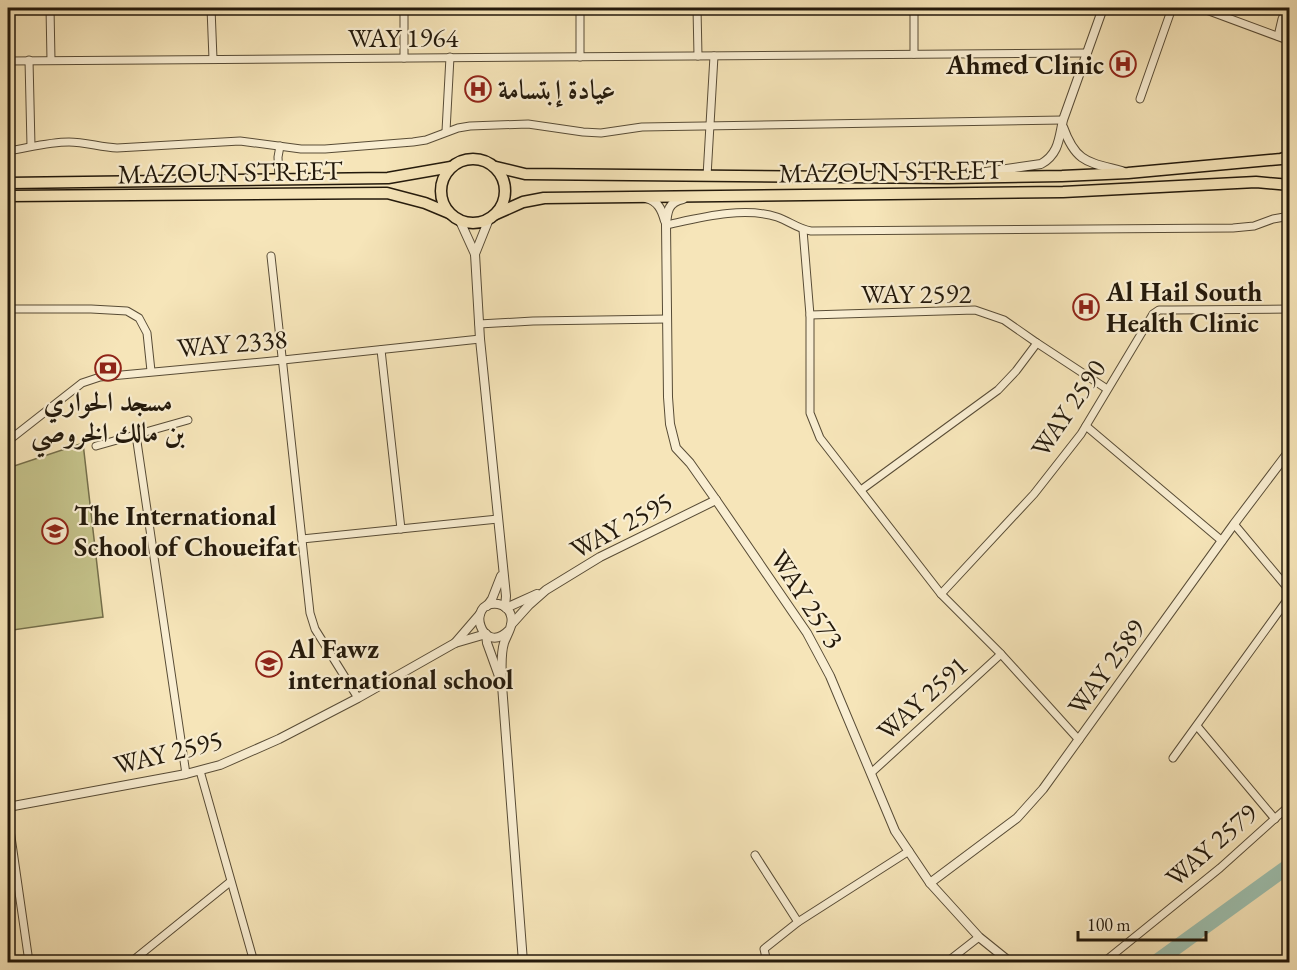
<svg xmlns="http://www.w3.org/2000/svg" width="1297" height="970" font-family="'EB Garamond',Amiri,serif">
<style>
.grass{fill:#c4c28a;stroke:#746e4a;stroke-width:1.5}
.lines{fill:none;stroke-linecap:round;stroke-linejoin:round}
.river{stroke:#9dbfae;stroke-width:15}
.minor-casing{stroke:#584c36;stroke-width:9}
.tertiary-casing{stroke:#584c36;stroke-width:10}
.primary-casing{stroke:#23190b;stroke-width:13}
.minor{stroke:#f9eed2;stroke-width:7}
.tertiary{stroke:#f9eed2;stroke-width:8}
.primary{stroke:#f6e5b9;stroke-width:10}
.labels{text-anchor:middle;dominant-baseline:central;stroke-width:4.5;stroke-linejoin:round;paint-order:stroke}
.street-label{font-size:27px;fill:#23190b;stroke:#f9eed2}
.poi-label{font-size:27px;font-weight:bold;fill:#23190b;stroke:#f9eed2;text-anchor:start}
</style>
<rect width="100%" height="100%" fill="#f6e5b9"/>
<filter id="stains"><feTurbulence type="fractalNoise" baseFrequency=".00333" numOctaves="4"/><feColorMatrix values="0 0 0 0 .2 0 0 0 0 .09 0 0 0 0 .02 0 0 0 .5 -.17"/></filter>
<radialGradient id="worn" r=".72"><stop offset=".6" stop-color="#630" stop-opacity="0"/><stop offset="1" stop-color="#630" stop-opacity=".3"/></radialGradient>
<polygon class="grass" points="83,443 103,617 13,630 8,580 8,468"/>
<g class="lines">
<polyline class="river" points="1156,962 1290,865"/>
<g class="minor-casing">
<g id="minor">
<polyline points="50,8 51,60"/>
<polyline points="211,8 213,59"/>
<polyline points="404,8 404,58"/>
<polyline points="580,8 580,57"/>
<polyline points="697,8 698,56"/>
<polyline points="914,8 914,54"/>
<polyline points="1201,8 1290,41"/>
<polyline points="1278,36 1282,19 1287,8"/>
<polyline points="29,60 31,146"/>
<polyline points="8,61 1086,53"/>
<polyline points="1140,99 1172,8"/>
<polyline points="446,131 450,57"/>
<path d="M8 151C28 148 48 142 69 142 85 142 100 147 117 148L240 141 301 149H325L413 142 426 140 458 128 470 126 528 124 583 132 601 133 642 127 1063 120"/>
<polyline points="707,176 714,56"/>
<polyline points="279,180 278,157 280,146"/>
<path d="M666 225C699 218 743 206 777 217 789 221 798 229 811 231L1233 228 1254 226 1273 219 1290 216"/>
<polyline points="803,230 810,315 810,413 820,438 941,594 1001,654 1079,740"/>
<polyline points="271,256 310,613 315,629 358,698"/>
<polyline points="8,309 91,309 127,311 139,318 147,333 151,371"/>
<polyline points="810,315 975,310 1004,320 1037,343 1107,389"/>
<polyline points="479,324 533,321 667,319"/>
<polyline points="381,350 401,529"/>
<polyline points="1086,426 1222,541"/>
<polyline points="136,435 186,774"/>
<polyline points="8,441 82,383 100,377 283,360 480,339"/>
<polyline points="96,446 188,420"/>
<polyline points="861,490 998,390 1016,371 1037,343"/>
<polyline points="1234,524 1290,591"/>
<polyline points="302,539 498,519"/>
<polyline points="941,594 1034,494 1081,434 1153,314 1159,310 1172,310 1290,309"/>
<polyline points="1197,726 1275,819"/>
<polyline points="1173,758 1290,596"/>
<polyline points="200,771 254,962"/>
<polyline points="871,773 1001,654"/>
<polyline points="8,816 29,962"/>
<polyline points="755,855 798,922"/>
<polyline points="131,962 230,882"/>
<polyline points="767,962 764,949 798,922 909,851"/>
<polyline points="947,962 979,937"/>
<polyline points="1104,962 1220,868 1290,805"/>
</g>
</g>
<g class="tertiary-casing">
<g id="tertiary">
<path d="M1063 127C1076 163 1088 162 1122 171"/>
<path d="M979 173 1041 164C1059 154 1059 138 1063 120L1103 8"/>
<path d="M646 198C658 201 662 210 665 221"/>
<path d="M683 199C668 202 667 212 666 225L668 397 670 424 676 448 690 463 716 500 807 633 830 676 895 831 930 883 979 937 1010 962"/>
<polyline points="460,221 475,254 480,339 506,596 505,607"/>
<polyline points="475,254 489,219"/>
<polyline points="487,606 492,599 501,576"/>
<polyline points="506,608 537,594"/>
<polyline points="511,625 529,605 546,590 600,557 716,500"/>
<path d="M509 630C482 658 464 600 498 604 504 605 510 610 511 616 514 625 507 634 504 643 500 656 502 671 502 685L523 962"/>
<polyline points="486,634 487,643 500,679"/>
<polyline points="455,643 480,614"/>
<polyline points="8,807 186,774 220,765 279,739 358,698 455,643 486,634"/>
<polyline points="930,883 1017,818 1043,789 1234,524 1290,450"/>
</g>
</g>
<g class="primary-casing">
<g id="primary">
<circle cx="473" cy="191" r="32"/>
<polyline points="496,167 525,174 948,178 1062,176 1128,173 1281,159 1290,156"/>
<polyline points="8,183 388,178 451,167"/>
<polyline points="8,196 387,193 425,203 449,213"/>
<polyline points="496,214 523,202 544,198 1063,192 1256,182 1290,185"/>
</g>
</g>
<use href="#minor" class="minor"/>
<use href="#tertiary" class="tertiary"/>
<use href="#primary" class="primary"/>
</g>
<defs>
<g id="hospital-ring" transform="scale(1.35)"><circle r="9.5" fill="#f9eed2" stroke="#8f2418" stroke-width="1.5"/><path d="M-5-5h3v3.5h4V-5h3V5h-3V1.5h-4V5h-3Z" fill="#8f2418"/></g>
<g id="bank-ring" transform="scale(1.35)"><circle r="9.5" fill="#f9eed2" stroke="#8f2418" stroke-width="1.5"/><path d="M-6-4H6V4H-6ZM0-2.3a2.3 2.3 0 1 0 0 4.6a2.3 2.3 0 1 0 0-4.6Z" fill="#8f2418"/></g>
<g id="school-ring" transform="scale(1.35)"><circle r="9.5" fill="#f9eed2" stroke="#8f2418" stroke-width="1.5"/><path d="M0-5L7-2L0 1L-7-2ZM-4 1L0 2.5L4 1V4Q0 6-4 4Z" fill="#8f2418"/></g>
</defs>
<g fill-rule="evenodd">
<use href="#hospital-ring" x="1123" y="64"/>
<use href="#hospital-ring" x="478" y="89"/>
<use href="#hospital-ring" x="1086" y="307"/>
<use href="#bank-ring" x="108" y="368"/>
<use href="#school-ring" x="55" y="531"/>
<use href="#school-ring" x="269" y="664"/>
</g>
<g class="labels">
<g class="street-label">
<text x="403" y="37">WAY 1964</text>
<text transform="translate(891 171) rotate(-1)">MAZOUN STREET</text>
<text transform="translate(230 172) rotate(-1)">MAZOUN STREET</text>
<text x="916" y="293">WAY 2592</text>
<text transform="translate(232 343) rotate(-5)">WAY 2338</text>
<text transform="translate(1068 408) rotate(-56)">WAY 2590</text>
<text transform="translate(621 525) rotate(-28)">WAY 2595</text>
<text transform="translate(807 599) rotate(57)">WAY 2573</text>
<text transform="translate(1106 667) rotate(-54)">WAY 2589</text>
<text transform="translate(922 698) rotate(-42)">WAY 2591</text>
<text transform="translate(168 752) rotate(-14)">WAY 2595</text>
<text transform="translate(1211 845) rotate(-41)">WAY 2579</text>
</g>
<g class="poi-label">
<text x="1104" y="64" text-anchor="end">Ahmed Clinic</text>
<text x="498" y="89">عيادة إبتسامة</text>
<text x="1106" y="291">Al Hail South<tspan x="1106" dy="31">Health Clinic</tspan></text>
<text x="108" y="401" text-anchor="middle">مسجد الحواري<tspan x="108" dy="31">بن مالك الخروصي</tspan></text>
<text x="74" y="515">The International<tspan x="74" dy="31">School of Choueifat</tspan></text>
<text x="288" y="648">Al Fawz<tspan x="288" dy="31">international school</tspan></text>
</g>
</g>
<rect width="1297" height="970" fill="none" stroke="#f6e5b9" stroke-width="30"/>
<rect x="9" y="9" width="1279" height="952" fill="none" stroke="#23190b" stroke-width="3"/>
<rect x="15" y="15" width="1267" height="940" fill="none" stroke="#23190b" stroke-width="1.5"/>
<path d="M1078 931v9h128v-9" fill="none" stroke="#23190b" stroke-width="3"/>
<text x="1087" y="931" font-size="18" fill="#23190b" stroke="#f9eed2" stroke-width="4.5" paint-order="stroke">100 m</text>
<rect width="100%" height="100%" filter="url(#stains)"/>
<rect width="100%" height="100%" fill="url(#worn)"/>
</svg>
